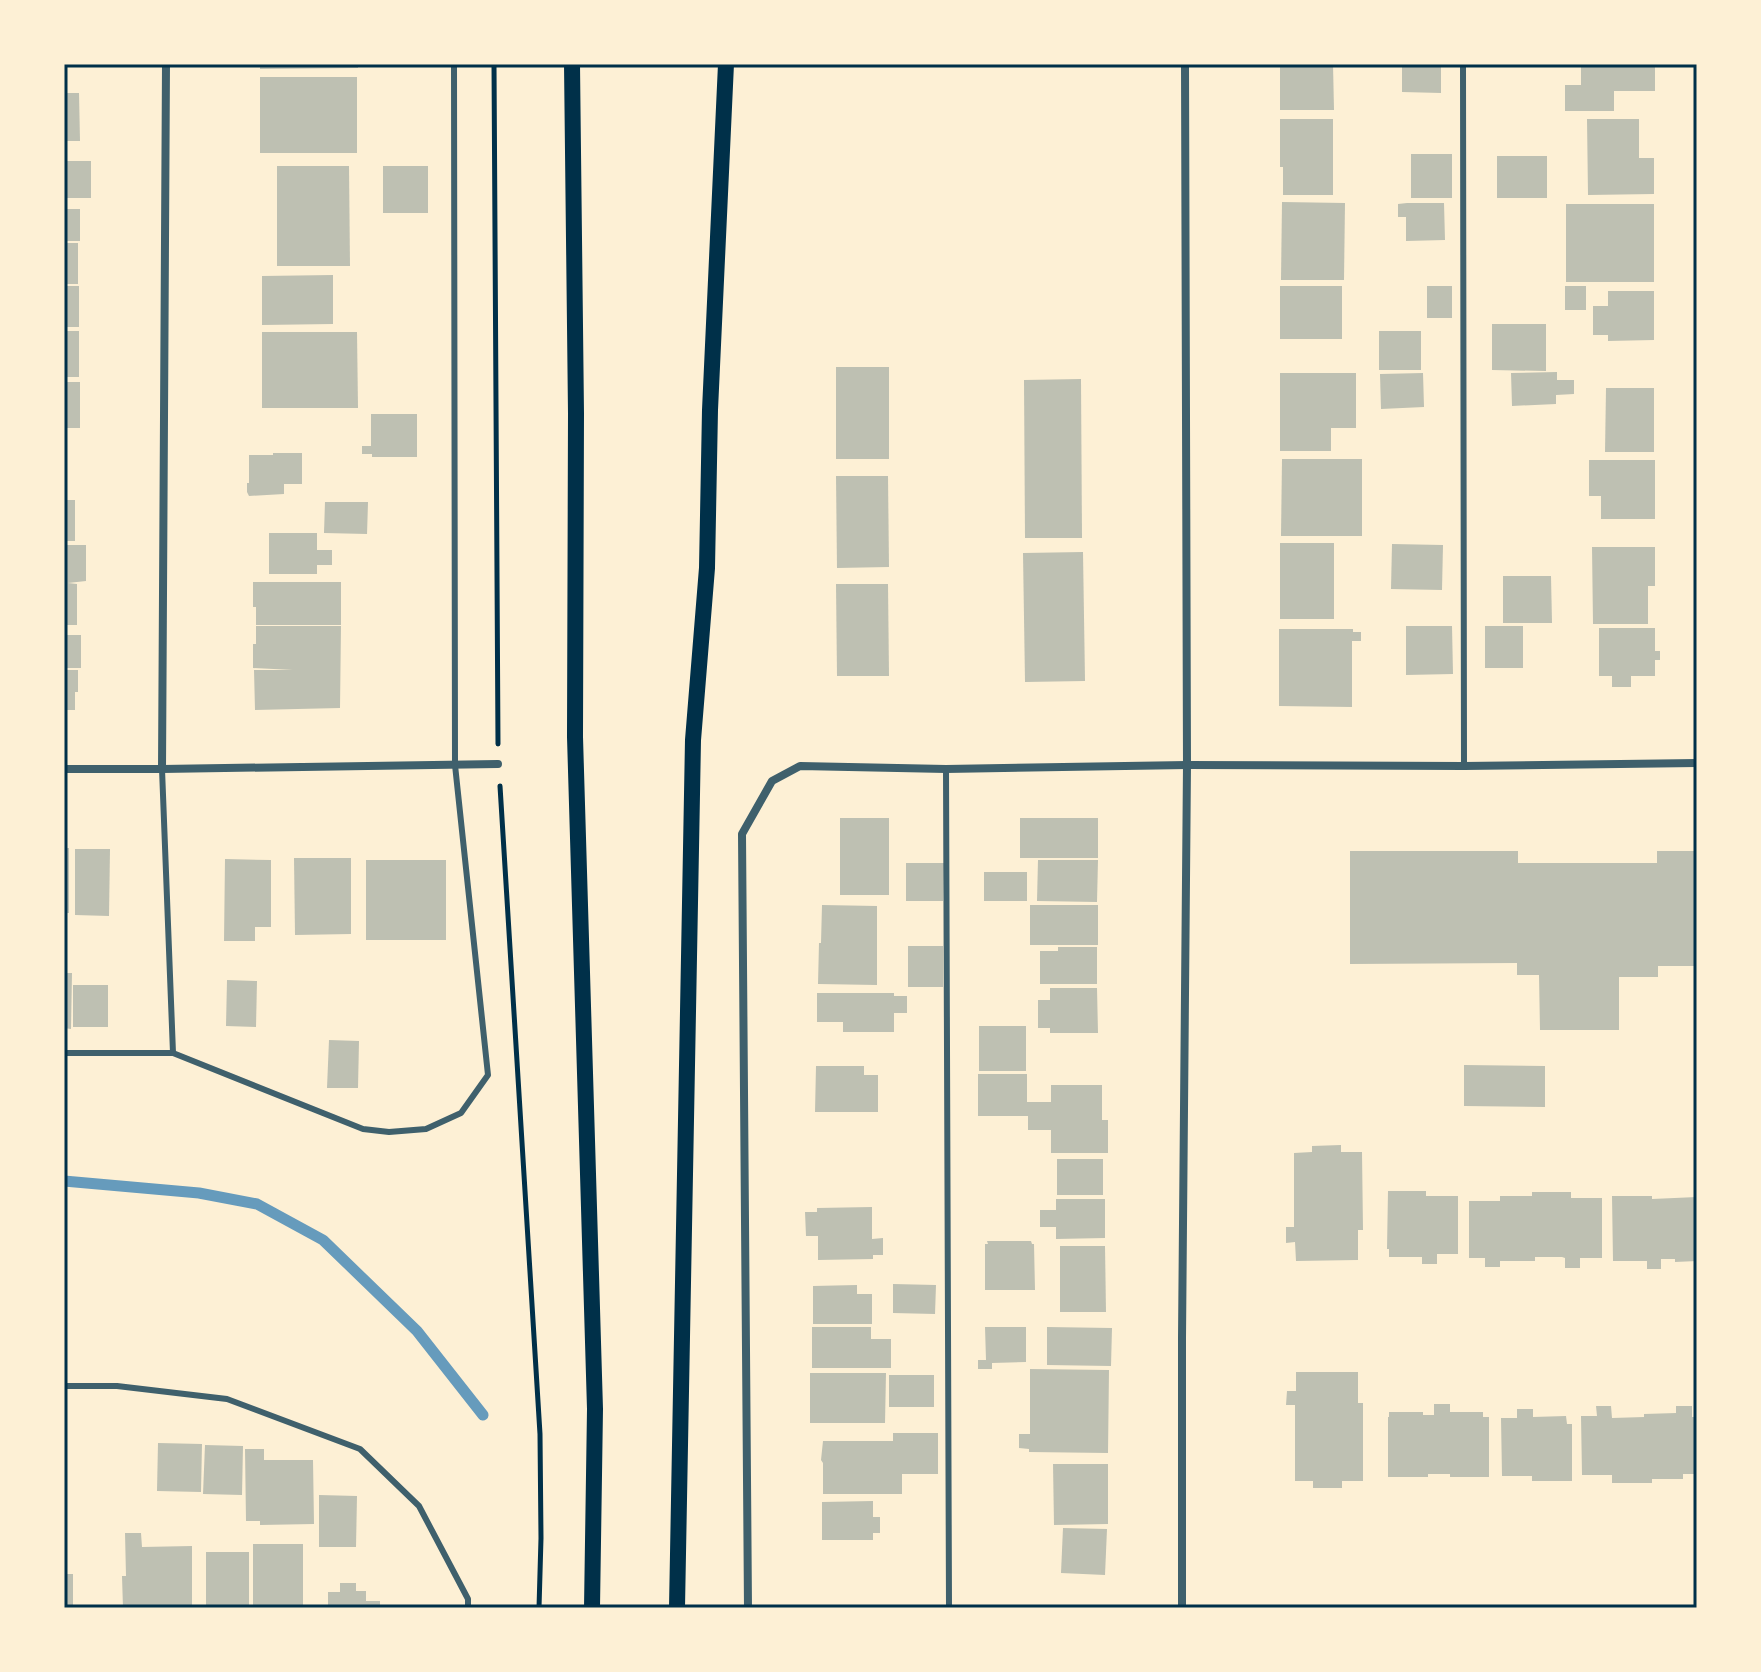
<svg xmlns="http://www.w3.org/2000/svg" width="1761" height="1672" font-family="Merriweather,serif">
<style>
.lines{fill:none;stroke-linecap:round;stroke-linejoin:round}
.stream{stroke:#669bbc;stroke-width:11}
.building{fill:#bec0b2}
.path{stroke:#003049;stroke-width:5}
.service{stroke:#3f606c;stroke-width:6}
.minor{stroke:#3f606c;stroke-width:8}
.secondary{stroke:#003049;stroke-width:16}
.neatline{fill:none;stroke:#003049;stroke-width:3}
</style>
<rect width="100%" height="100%" fill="#fdf0d5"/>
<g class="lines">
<polyline class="stream" points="64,1181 199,1193 257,1204 323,1240 417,1331 483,1415"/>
</g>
<g class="building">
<polygon points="260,64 358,64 358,68 260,69"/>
<polygon points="1280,64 1333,64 1334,110 1280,110"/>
<polygon points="1402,64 1441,64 1441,93 1402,92"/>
<polygon points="1581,64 1655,64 1655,91 1614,91 1614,111 1565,111 1565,85 1581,85"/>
<rect x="260" y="77" width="97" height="76"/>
<polygon points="64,93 79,93 80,141 64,141"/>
<polygon points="1280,119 1333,119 1333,195 1283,195 1283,167 1280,167"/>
<polygon points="1587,119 1639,119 1639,158 1654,158 1654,194 1588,195"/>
<rect x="1411" y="154" width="41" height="44"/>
<rect x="1497" y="156" width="50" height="42"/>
<rect x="64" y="161" width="27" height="37"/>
<polygon points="277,166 349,166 350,266 277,266"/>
<rect x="383" y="166" width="45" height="47"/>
<polygon points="1282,202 1345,203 1344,280 1281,280"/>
<polygon points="1407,203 1444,203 1445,240 1406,241 1406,217 1398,217 1398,204"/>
<rect x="1566" y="204" width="88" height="78"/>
<rect x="64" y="209" width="16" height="32"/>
<rect x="64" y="243" width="14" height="41"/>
<polygon points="333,275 333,324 262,325 262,276"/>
<rect x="64" y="286" width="15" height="41"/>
<rect x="1280" y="286" width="62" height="53"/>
<rect x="1427" y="286" width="25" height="32"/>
<rect x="1565" y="286" width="21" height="24"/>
<polygon points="1608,291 1654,291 1654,340 1608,341 1608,335 1593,335 1593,306 1608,306"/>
<polygon points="1492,324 1546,324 1546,371 1492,370"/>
<rect x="64" y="331" width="15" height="46"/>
<rect x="1379" y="331" width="42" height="39"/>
<polygon points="262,332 357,332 358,408 262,408"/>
<rect x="836" y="367" width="53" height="92"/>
<polygon points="1557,372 1557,380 1574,380 1574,394 1556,395 1556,404 1512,406 1511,373"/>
<polygon points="1280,373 1356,373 1356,428 1331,428 1331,451 1280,451"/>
<polygon points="1423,373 1424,407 1381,409 1380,374"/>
<polygon points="1081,379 1082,538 1025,538 1024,380"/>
<rect x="64" y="382" width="16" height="46"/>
<polygon points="1606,388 1654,388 1654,452 1605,452"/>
<polygon points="371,414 417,414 417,457 372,457 372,454 362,454 362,446 371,446"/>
<polygon points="273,453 302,453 302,484 284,484 284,494 249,496 247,492 247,483 249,483 249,455 273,455"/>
<polygon points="1282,459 1362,459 1362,536 1281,536"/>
<polygon points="1589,460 1655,460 1655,519 1601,519 1601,496 1589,496"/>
<polygon points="836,476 888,476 889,567 837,568"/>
<rect x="64" y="500" width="11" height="41"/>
<polygon points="325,502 368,502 367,534 324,533"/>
<polygon points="269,533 317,533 317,550 332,550 332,565 317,565 317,574 269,574"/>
<rect x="1280" y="543" width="54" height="76"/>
<polygon points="1392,544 1443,545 1442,590 1391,589"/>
<polygon points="64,545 86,545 86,581 68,583 77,584 77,625 64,625"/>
<polygon points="1592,547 1655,547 1655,586 1648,586 1648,624 1593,624"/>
<polygon points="1083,552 1085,681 1025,682 1023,553"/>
<polygon points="1503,576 1551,576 1552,623 1503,623"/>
<polygon points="253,582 341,582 341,625 256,625 256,607 253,607"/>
<polygon points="836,584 888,584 889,676 837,676"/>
<polygon points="256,626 341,626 340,708 255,710 254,670 293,670 253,668 253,644 256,644"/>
<polygon points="1406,626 1452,626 1453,674 1406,675"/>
<rect x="1485" y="626" width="38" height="42"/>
<polygon points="1599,628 1655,628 1655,651 1660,651 1660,660 1655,660 1655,676 1631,676 1631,687 1612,687 1612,676 1599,676"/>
<polygon points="1279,629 1353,629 1353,632 1361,632 1361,641 1352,641 1352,707 1279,706"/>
<rect x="64" y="635" width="17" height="33"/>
<polygon points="64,670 78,670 78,692 75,692 75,710 64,710"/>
<rect x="840" y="818" width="49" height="77"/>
<rect x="1020" y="818" width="78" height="40"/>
<rect x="64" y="848" width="5" height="65"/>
<polygon points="75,849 110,849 109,916 75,915"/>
<polygon points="1350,851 1518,851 1518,863 1657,863 1657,851 1697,851 1697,966 1658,966 1658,977 1619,977 1619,1030 1540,1030 1539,975 1517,975 1517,963 1350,964"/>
<polygon points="294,858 351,858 351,934 295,935"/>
<polygon points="225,859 271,860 271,927 255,927 255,941 224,941"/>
<rect x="366" y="860" width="80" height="80"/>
<polygon points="1038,860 1098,860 1097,902 1037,901"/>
<polygon points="906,863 944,863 943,901 906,901"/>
<rect x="984" y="872" width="43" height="29"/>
<polygon points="822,905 877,906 877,985 818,984 819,943 821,943"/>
<rect x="1030" y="905" width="68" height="40"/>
<rect x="908" y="946" width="35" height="41"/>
<polygon points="1058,947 1097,947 1097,984 1040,984 1040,951 1058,951"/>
<polygon points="64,973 72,973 71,1029 64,1028"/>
<polygon points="227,980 257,981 256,1027 226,1026"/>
<rect x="73" y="985" width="35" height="42"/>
<polygon points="1050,988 1097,988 1098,1033 1050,1033 1050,1028 1038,1028 1038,1000 1050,1000"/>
<polygon points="817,993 894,993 894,996 907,996 907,1013 894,1013 894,1032 843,1032 843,1022 817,1022"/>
<rect x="979" y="1026" width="47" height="45"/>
<polygon points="329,1040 359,1041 358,1088 327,1088"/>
<polygon points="1464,1065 1545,1066 1545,1107 1464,1106"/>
<polygon points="816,1066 864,1066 864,1075 878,1075 878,1112 815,1112"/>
<polygon points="978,1074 1027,1074 1027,1102 1051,1102 1051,1085 1102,1085 1102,1120 1108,1120 1108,1153 1051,1153 1051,1130 1028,1130 1028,1116 978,1116"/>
<polygon points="1341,1145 1341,1152 1362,1152 1363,1230 1358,1230 1358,1260 1296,1261 1295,1242 1286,1243 1286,1227 1294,1227 1294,1153 1312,1152 1312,1146"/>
<rect x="1057" y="1159" width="46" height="36"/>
<polygon points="1388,1191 1426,1191 1426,1196 1458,1196 1458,1254 1437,1254 1437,1264 1422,1264 1422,1257 1389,1257 1389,1249 1387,1249"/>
<polygon points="1532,1192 1571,1192 1571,1198 1602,1198 1602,1258 1580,1258 1580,1268 1565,1268 1565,1258 1562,1257 1535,1257 1535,1261 1500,1261 1500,1267 1485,1267 1485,1258 1469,1258 1469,1201 1500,1201 1500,1196 1532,1196"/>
<polygon points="1612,1196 1652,1196 1652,1199 1697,1197 1697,1261 1675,1262 1675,1259 1661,1259 1661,1269 1647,1269 1647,1261 1613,1261"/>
<polygon points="1056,1199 1105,1199 1105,1238 1056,1239 1056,1227 1040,1227 1040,1210 1056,1210"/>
<polygon points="872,1207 872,1239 883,1238 883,1255 873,1255 873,1259 818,1260 818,1236 806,1236 805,1212 817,1212 817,1208"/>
<polygon points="987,1241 1031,1241 1032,1244 1034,1244 1035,1290 985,1290 985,1244 988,1244"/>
<polygon points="1060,1246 1105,1246 1106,1312 1060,1312"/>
<polygon points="893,1284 936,1285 935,1314 893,1313"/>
<polygon points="857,1285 857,1294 872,1294 872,1324 813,1324 813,1286"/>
<polygon points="812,1327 871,1327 871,1339 891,1339 891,1368 812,1368"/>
<polygon points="985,1327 1026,1327 1026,1362 992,1363 992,1369 978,1369 978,1360 986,1360"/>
<polygon points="1047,1327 1112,1328 1111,1366 1047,1365"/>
<polygon points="1030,1369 1109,1370 1108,1453 1029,1452 1029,1449 1019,1448 1019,1434 1030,1434"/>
<polygon points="1296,1372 1358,1372 1358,1403 1363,1403 1363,1481 1342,1481 1342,1488 1313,1488 1313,1481 1295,1481 1295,1405 1286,1405 1287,1391 1296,1391"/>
<polygon points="810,1373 886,1373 885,1423 810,1423"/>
<rect x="889" y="1375" width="45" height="32"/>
<polygon points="1434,1404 1450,1404 1450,1412 1483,1412 1483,1417 1489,1417 1489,1477 1450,1477 1450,1474 1428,1474 1428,1477 1388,1477 1388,1417 1389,1417 1389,1412 1423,1412 1423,1415 1434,1415"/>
<polygon points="1596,1406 1611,1406 1612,1418 1644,1417 1644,1414 1676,1413 1676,1406 1692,1406 1692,1417 1697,1417 1697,1474 1683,1474 1683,1479 1652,1479 1652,1483 1612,1483 1612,1475 1582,1475 1581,1416 1597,1416"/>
<polygon points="1517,1409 1533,1409 1533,1417 1566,1416 1567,1424 1572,1424 1572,1481 1532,1481 1532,1476 1502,1476 1501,1418 1517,1418"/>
<polygon points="893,1433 938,1433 938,1474 902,1474 902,1494 823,1494 823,1463 821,1460 823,1441 893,1441"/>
<polygon points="158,1443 202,1444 201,1492 157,1491"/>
<polygon points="205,1445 243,1446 242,1495 203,1494"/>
<polygon points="245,1449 264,1449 264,1460 313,1460 314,1524 260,1525 260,1521 246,1521"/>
<polygon points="1053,1464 1108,1464 1108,1524 1054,1525"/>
<polygon points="319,1495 357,1496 356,1547 319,1547"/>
<polygon points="873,1501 873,1517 880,1517 880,1533 873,1533 873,1540 822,1540 822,1502"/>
<polygon points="1063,1528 1107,1529 1105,1575 1061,1573"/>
<polygon points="125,1533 141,1533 142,1547 192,1546 192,1608 123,1608 122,1576 126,1576"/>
<polygon points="253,1544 303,1544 303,1605 312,1605 312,1608 253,1608"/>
<rect x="206" y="1552" width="43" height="56"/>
<rect x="64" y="1574" width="9" height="34"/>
<polygon points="340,1583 356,1583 356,1591 366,1591 366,1601 380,1601 380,1608 328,1608 328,1592 340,1592"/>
</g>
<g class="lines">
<g class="path">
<polyline points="494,64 498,744"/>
<polyline points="500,786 540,1434 541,1538 539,1608"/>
</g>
<g class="service">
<polyline points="1463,64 1464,766"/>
<polyline points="162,769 173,1053"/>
<polyline points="946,769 949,1608"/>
<polyline points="64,1053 173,1053 363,1129 389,1132 426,1129 461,1113 488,1075 455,765 454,64"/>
<polyline points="64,1386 117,1386 227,1399 360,1449 419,1506 468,1599 468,1608"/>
</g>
<g class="minor">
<polyline points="64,769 162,769 498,764"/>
<polyline points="162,769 166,64"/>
<polyline points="748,1608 742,834 772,781 800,766 946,769 1187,765 1464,766 1697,763"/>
<polyline points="1182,1608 1182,1338 1187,765 1185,64"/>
</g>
<g class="secondary">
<polyline points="572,64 576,413 575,737 595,1409 592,1608"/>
<polyline points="677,1608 693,740 707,568 710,410 726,64"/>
</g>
</g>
<rect width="1761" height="1672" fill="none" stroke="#fdf0d5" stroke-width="132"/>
<rect x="66" y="66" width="1629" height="1540" class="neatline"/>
</svg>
